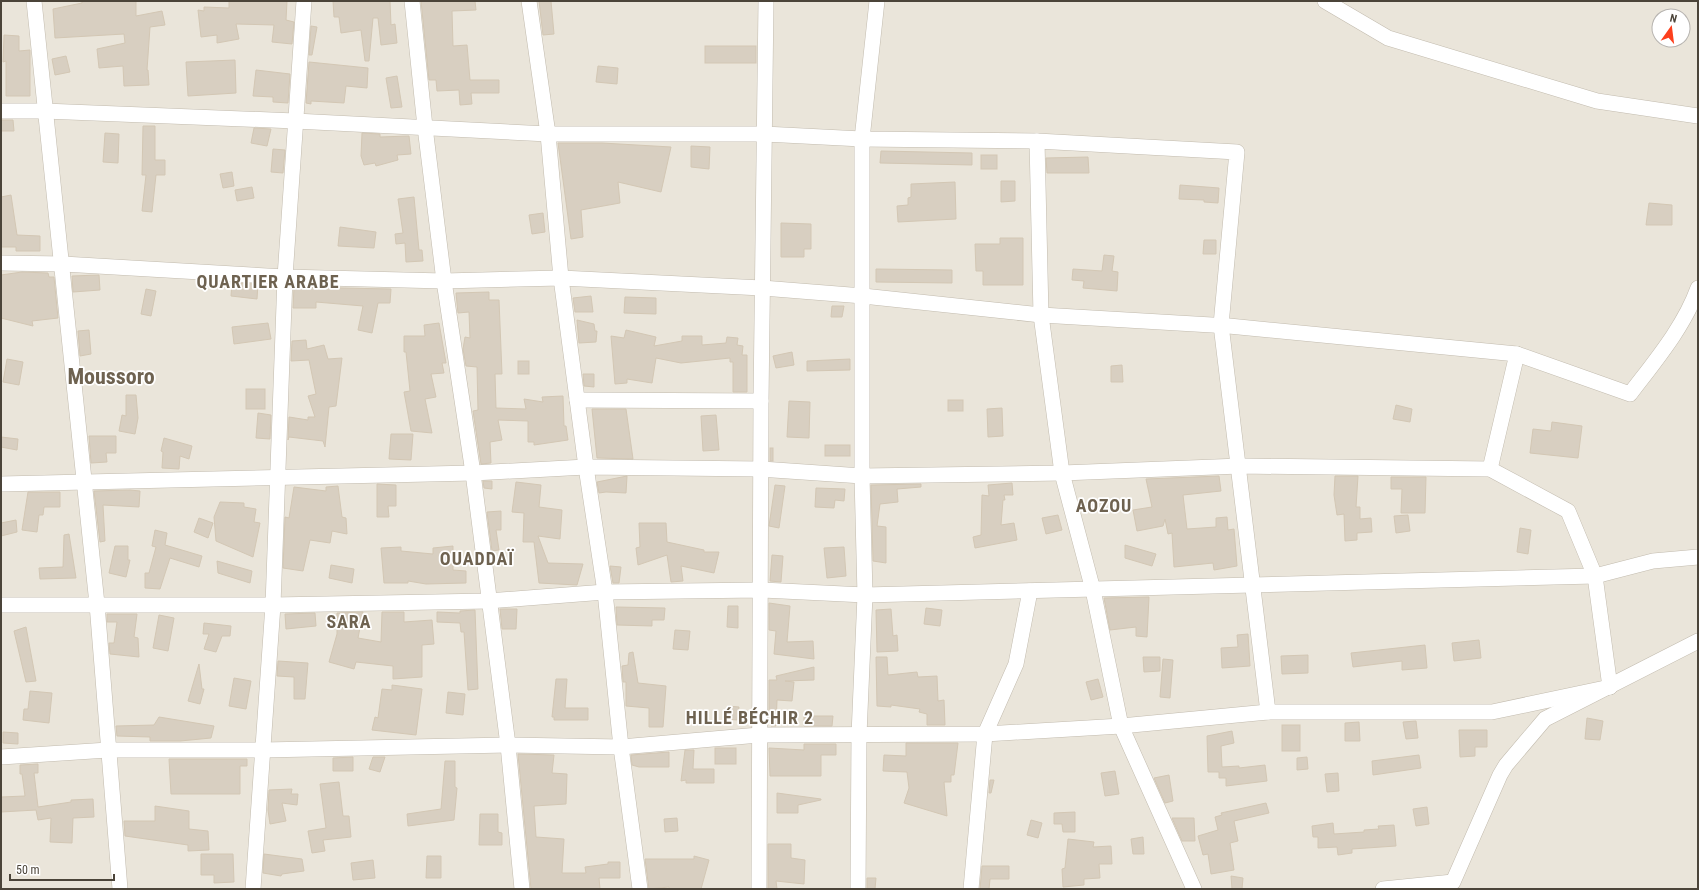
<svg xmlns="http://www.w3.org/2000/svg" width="1699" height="890" font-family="'Roboto Condensed',sans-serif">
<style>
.residential{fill:#eae5da;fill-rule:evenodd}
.building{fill:#d8cfc1;stroke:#d3c7b4}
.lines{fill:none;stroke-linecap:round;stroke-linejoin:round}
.street-casing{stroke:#c2bbae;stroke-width:16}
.street{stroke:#fff;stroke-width:15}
.labels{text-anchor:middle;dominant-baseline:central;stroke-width:3.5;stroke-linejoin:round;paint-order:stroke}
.district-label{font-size:18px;font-weight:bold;letter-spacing:1px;fill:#6e6250;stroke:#fff}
.town-label{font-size:22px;font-weight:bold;fill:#6e6250;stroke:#fff}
</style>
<rect width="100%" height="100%" fill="#f6f3ec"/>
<path class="residential" d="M1 1H1698V889H1ZM1659 16H1683V40H1659Z"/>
<g class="building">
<polygon points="82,1 136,1 136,16 162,11 165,25 150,27 147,70 148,70 149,85 124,86 123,66 99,68 97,49 125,43 124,34 55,38 53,9 82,3"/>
<polygon points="229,1 287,1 286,20 294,22 292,44 272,42 274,25 236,24 239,39 217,43 217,35 201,37 198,10 204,11 204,7 229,8"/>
<polygon points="333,1 390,1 391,25 395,24 397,43 381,45 378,18 373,18 369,61 365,61 361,30 341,33 339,17 334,17"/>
<polygon points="421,1 475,1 476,10 452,11 453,46 467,45 470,80 499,80 499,93 471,93 472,104 460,105 459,90 437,91 436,80 429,80"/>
<polygon points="539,1 551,1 554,34 543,35"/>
<polygon points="311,26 317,27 312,55 309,55"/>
<polygon points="4,35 19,36 19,51 30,50 30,96 6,96 6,61 3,62"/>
<rect x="705" y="46" width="51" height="17"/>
<polygon points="66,56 70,72 55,75 52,59"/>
<polygon points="235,60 236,93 188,96 186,62"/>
<polygon points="309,62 368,68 367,88 346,86 344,103 311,101 311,104 306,103"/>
<polygon points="598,66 618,68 617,84 596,82"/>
<polygon points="256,70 290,74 288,103 273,102 273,97 253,96"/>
<polygon points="397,76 402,107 391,108 386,78"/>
<polygon points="1,120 13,120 14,131 1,131"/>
<polygon points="143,126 155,126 155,160 165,160 165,175 156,175 152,212 142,211 146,175 142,175"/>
<polygon points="254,128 271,129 267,146 251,143"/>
<polygon points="105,133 119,134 118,163 103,162"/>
<polygon points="362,133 380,134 380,137 409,136 411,154 397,155 398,160 376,166 375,163 364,165 361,156"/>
<polygon points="558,143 602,143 671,147 661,192 618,182 620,203 581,210 583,237 571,239"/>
<polygon points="691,146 710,147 709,169 691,167"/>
<polygon points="273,149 285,150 283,173 271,172"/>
<polygon points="881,151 972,153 972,165 880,163"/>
<rect x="981" y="155" width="16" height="14"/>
<polygon points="1088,157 1089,173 1047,173 1046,158"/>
<polygon points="232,172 234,186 223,188 220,174"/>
<polygon points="1001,181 1015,181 1015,201 1001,202"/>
<polygon points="955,182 956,219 898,222 897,206 908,205 908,198 911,197 911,184"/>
<polygon points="1180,185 1219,188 1218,203 1204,202 1204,200 1179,199"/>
<polygon points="252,187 254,198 237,201 235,190"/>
<polygon points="11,195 17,235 40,236 40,251 16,251 16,247 1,247 1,197"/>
<polygon points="414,197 419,250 422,250 423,261 406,262 405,243 396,244 395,234 403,233 398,199"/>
<polygon points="1649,203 1672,205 1672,225 1646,225"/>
<polygon points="543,213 545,232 532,234 529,215"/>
<polygon points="781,223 811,224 811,249 804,249 804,257 781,257"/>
<polygon points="340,227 376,232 374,248 338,246"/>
<polygon points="1000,238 1023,238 1023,285 983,285 983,271 976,271 975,244 1000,244"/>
<polygon points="1204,240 1216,240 1216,254 1203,254"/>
<polygon points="1104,255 1114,256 1112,271 1118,272 1117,291 1083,288 1084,281 1072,280 1073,269 1102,271"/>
<polygon points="876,269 952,270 952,283 876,282"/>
<polygon points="22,272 48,273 49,277 54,277 58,318 32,321 33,326 1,318 1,275"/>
<polygon points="99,275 100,290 73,292 72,276"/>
<polygon points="232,283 258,284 257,299 231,296"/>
<polygon points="294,287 391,289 390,303 378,303 372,333 358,330 363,306 316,302 316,308 293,308"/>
<polygon points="146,289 156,291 151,316 141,314"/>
<polygon points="489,292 489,300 499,300 502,374 495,374 496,408 526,409 524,399 543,402 542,397 563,396 564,426 566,426 568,440 534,445 534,442 528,442 528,421 498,420 502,440 490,442 491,463 481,464 473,411 478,410 477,367 466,366 463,349 465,337 470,338 469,312 458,313 456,293"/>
<polygon points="591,296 593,312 575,312 573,298"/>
<polygon points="625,297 656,298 656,314 624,313"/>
<polygon points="832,306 844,306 842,317 831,317"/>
<polygon points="577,320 594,324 595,331 597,331 596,342 579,343"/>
<polygon points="268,323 271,339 234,344 232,327"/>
<polygon points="439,323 446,363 442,363 444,373 431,374 436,397 425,399 432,433 411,431 404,392 410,391 406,352 404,352 404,336 425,336 424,325"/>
<polygon points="89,330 91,354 80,356 78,331"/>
<polygon points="626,330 656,337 654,346 682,341 682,336 702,336 702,345 726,343 727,337 738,338 737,345 743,346 742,355 747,355 747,392 733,392 733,362 730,362 730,358 681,363 656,358 652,383 627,379 627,383 615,384 611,336 624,338"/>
<polygon points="306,340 307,349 324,345 328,359 342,358 336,406 329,407 325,447 323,441 289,437 288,440 289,417 308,420 308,417 315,417 308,396 316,394 309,360 291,361 292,341"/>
<polygon points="792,352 794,365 776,368 773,356"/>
<polygon points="7,359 23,362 19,385 3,382"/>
<polygon points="850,359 850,370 807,371 807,361"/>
<rect x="518" y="361" width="11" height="13"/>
<polygon points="1122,365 1123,382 1111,382 1111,366"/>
<polygon points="583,374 594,374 594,387 584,386"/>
<rect x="246" y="389" width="19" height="20"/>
<polygon points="126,395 136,395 138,418 135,434 119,431 122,415 126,416"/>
<rect x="948" y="400" width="15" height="11"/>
<polygon points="789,401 810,402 809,438 787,437"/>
<polygon points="1396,405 1412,409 1410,422 1393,419"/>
<polygon points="1002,408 1003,436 988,437 987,409"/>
<polygon points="592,409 626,409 633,459 597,458"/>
<polygon points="258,413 271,415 270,439 256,438"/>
<polygon points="716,415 719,450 703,451 701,416"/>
<polygon points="1552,422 1582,426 1578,458 1530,453 1533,429 1551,431"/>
<polygon points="391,434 413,434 411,460 389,459"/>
<polygon points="89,436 116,436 116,453 106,453 107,462 91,463"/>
<polygon points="1,437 18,439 17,450 1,447"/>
<polygon points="164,438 192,446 189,459 180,456 179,469 162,468 163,452 161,451"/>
<rect x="825" y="445" width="25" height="11"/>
<rect x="770" y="448" width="3" height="13"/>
<polygon points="627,476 626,493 606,492 599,493 597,482"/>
<polygon points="1219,476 1221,491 1183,495 1187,529 1216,527 1216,518 1227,517 1228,530 1234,529 1237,566 1214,570 1213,563 1174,567 1172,533 1168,534 1165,519 1163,526 1137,531 1133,510 1152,507 1146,479"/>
<polygon points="1335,476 1358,476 1356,507 1360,507 1360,519 1371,518 1372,532 1357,533 1357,540 1345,541 1344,514 1337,515 1334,495"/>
<polygon points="1391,477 1426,477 1425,513 1401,513 1402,489 1391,489"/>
<polygon points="483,481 492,481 492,489 484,488"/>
<polygon points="516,482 541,485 539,507 562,510 560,539 538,536 548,563 583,564 577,585 539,583 534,542 523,542 524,513 512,512"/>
<polygon points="1012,483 1013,495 1004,495 1005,500 1003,500 1001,525 1014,523 1017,540 975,548 973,537 981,535 982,495 989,496 988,485"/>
<polygon points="377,484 396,485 396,506 388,506 389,517 377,517"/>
<polygon points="921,484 921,487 897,489 898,502 880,504 877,526 886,527 886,563 873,561 871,485"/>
<polygon points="775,485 785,486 779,528 769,526"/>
<polygon points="338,486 342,517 346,518 347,534 332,531 330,543 310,540 303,571 283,568 285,517 289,518 294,487 326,491 326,487"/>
<polygon points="816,488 845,489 844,501 835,500 834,508 815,507"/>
<polygon points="130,490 140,491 139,507 103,505 105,541 100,542 94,491"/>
<polygon points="28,492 60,492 60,507 44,507 43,515 39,515 37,532 22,530"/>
<polygon points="220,502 244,503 244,507 256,509 254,522 260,523 253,557 216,541 214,517"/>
<polygon points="501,511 501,530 496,530 499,550 492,551 487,512"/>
<polygon points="1058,515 1062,530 1046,534 1042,518"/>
<polygon points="1408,515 1410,531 1396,533 1394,516"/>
<polygon points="199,518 213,523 208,538 194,532"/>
<polygon points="16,520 17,532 1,536 1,523"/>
<polygon points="639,523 666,523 667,542 704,550 704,552 719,552 714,573 681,566 683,581 671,582 667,555 638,565 636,548 640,547"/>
<polygon points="1520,528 1531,530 1528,554 1517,552"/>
<polygon points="155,530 167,533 165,545 202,556 199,567 170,558 160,589 145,588 145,573 149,573 156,547 152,546"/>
<polygon points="69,534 76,578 40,579 39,568 63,567 64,535"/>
<polygon points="1125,545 1156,554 1152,566 1125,558"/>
<polygon points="115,546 128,546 128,560 130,560 126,577 109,573"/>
<polygon points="453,546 453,570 466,571 466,583 426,584 408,581 408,583 384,583 381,548 401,547 401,551 433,554 433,548"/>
<polygon points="844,547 846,576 827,578 824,548"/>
<polygon points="772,555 783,556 781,582 770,581"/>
<polygon points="217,561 252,571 250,583 218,573"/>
<polygon points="331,565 354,569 352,583 329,578"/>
<polygon points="610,566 621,567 619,583 613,583"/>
<polygon points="1149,597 1147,637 1136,636 1136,627 1110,630 1104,598"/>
<polygon points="769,603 790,606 787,642 813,641 814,659 774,654 776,631 769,630"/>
<polygon points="728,606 738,606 738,628 727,627"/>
<polygon points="616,607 665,608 664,620 652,620 652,626 617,625"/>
<polygon points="926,608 942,610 940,626 924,624"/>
<polygon points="500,609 517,609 516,629 502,629"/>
<polygon points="891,609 893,636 897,635 898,651 877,652 876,610"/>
<polygon points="475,610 478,689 468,690 464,632 461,632 460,623 437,622 437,612 460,613 460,611"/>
<polygon points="363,612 358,638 381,642 382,612 404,612 404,622 432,620 434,644 422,645 422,677 393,679 393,666 356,662 354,669 329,662 337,634 337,613"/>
<polygon points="315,613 316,626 286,629 285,614"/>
<polygon points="107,614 137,614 134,637 138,638 139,657 110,654 109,643 114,643 117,622 107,622"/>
<polygon points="159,615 174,618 168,651 153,648"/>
<polygon points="204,623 231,626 230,636 222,636 216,652 204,649 209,634 203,634"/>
<polygon points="26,627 36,681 26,682 14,631"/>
<polygon points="675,630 690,631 688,650 673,649"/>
<polygon points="1248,634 1250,666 1222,668 1221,648 1238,647 1237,635"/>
<polygon points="1479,640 1481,658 1454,661 1452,643"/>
<polygon points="1425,645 1427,668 1402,670 1402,661 1353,667 1351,653"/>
<polygon points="633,652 638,683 666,686 663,727 649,727 649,708 626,706 626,682 623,682 622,666 628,665 629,653"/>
<polygon points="1308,655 1308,673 1282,674 1281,656"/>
<polygon points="876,657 887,657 888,675 917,672 918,677 937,676 938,701 944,700 945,725 927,725 927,714 919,712 920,709 891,705 891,707 877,706"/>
<polygon points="1143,657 1160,657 1160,671 1144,672"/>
<polygon points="1163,659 1173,660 1170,698 1160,697"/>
<polygon points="278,661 308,663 305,699 294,699 294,677 277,676"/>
<polygon points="199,664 202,689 204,689 200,704 188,701"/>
<polygon points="814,667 814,680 785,681 794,682 792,701 777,700 776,726 771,726 769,720 769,680 777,680 776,676"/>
<polygon points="234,678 251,681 246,709 229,706"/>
<polygon points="556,679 567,679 565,708 588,708 588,720 554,720 554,717 552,717"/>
<polygon points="1098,679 1103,697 1091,700 1086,682"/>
<polygon points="392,685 422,689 416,735 372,730 375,717 378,718 382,689 392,690"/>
<polygon points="30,691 52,693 49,723 23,720 24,709 28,709"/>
<polygon points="448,692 465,694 463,715 446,713"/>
<polygon points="728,706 739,707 737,720 726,719"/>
<polygon points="804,716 833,716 832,726 804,726"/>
<polygon points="159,717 214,726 211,738 180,741 150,741 150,737 117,736 116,726 154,725"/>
<polygon points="1587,718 1603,721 1600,740 1585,739"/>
<polygon points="1416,721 1418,738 1406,739 1403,722"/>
<polygon points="1359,722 1360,741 1345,741 1345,723"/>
<rect x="1282" y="725" width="18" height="26"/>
<polygon points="1459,730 1487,730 1487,747 1475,747 1475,756 1460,757"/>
<polygon points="1232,731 1234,743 1221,746 1222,767 1239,766 1239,768 1265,765 1267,781 1226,786 1226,778 1219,778 1219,772 1208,772 1207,736"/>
<polygon points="3,732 18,733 18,744 3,743"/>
<polygon points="906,743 958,743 954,775 951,775 951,782 944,782 947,816 904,803 909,788 907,772 883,771 884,755 906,756"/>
<polygon points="804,744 836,744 836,755 821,755 821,776 770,776 769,748 804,750"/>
<rect x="715" y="748" width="21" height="16"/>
<polygon points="685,750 694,750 693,769 714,769 714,783 686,783 686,780 681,781"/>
<polygon points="669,752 669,767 639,767 632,765 631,755"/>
<polygon points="518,754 554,755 552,773 567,774 566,804 534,806 536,837 564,839 562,873 586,873 585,867 608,864 608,862 620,862 620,878 599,878 600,889 531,889"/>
<polygon points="1419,755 1421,768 1373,775 1372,761"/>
<polygon points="353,757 353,771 333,771 333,758"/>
<polygon points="373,757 385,757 380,772 369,769"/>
<polygon points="1307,757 1308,769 1297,770 1297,758"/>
<polygon points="169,759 247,759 247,766 240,766 240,794 171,794"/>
<polygon points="445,761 455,761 455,787 457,788 454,820 408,826 407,814 441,809"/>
<polygon points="38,764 38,773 34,773 38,807 71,802 71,800 93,799 94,817 73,818 72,843 50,842 51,818 38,820 36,810 1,812 1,797 25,796 22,774 20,774 20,765"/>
<polygon points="1115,771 1119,794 1105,796 1101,773"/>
<polygon points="1338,773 1339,791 1327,792 1325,774"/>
<polygon points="1169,775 1173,801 1165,803 1154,778"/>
<polygon points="990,780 994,780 991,793 989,793"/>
<polygon points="339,782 343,816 349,816 351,837 323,840 325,851 312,853 308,831 326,828 320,784"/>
<polygon points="292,789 291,794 298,794 297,805 282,803 286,821 270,824 268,810 269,790"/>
<polygon points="777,793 821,799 821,800 798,805 798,813 777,813"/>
<polygon points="1266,803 1269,813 1234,821 1238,841 1230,843 1234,870 1211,874 1208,854 1203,855 1198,836 1218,830 1215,817 1222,815 1221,813"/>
<polygon points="155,806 189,811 189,829 208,831 209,850 188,851 188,845 125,836 124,821 155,821"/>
<polygon points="1427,807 1429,824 1416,826 1413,809"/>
<polygon points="1075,812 1075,832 1063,832 1062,824 1054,824 1054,813"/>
<polygon points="480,814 498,814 498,832 502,833 502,845 479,845"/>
<polygon points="677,818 678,831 665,832 664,819"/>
<polygon points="1172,818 1194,818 1195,841 1182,841"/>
<polygon points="1031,820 1042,823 1038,838 1027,835"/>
<polygon points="1333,823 1334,834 1364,832 1364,830 1379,829 1378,826 1394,825 1396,846 1352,849 1352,853 1338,855 1337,847 1318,848 1318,837 1313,837 1312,826"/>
<polygon points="1143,837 1144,854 1133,854 1131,839"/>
<polygon points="1068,839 1094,842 1093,847 1111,846 1112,864 1099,864 1100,878 1084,879 1084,885 1063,887 1062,869 1065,868"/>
<polygon points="768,844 791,844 791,858 805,860 804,884 776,881 777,889 768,889"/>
<polygon points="201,854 233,854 234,882 214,883 214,875 201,875"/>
<polygon points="264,854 302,859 304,871 282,874 281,876 263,873"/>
<polygon points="427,856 441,856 441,878 426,878"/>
<polygon points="694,856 709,860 701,889 669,889 669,887 649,889 645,859 694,859"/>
<polygon points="373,860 375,878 353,880 351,863"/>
<polygon points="982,866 1009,866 1009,879 990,879 989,889 980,889"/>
<polygon points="1231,876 1243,878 1242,889 1232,889"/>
<polygon points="867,878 876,878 875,889 867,889"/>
</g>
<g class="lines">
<g class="street-casing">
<g id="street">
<polyline points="34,1 97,604 120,889"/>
<polyline points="412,1 425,127 444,281 473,473 508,745 522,889"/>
<polyline points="529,1 548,134 561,278 586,467 605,592 621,747 640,889"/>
<polyline points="1325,1 1388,38 1597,101 1698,116"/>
<polyline points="1,111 44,111 295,121 548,134 764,134 862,139 1037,141 1237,152 1221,325 1268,712"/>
<polyline points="1037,141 1041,315 1062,473 1093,590 1121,726 1194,889"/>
<path d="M1 263 63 264 285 277 444 281 561 278 762 288 863 296 1041 315 1229 326 1517 354 1630 394C1655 361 1684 327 1698 288"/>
<polyline points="577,400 761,401"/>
<polyline points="1490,469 1517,354"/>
<polyline points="1,484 473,473 586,467 760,469 862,476 1062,473 1240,466 1490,469 1568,511 1595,576 1610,687"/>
<polyline points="1,605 273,605 488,601 605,592 760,590 865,595 1595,576 1653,561 1698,557"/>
<polyline points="1,757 108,750 263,750 508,745 621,747 759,735 985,734 1121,726 1268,712 1492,712 1610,687"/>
<polyline points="253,889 273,605 285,277 304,1"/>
<polyline points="759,889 761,401 766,1"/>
<polyline points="858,889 859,735 865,595 862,476 862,139 877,1"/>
<polyline points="971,889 985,734 1016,664 1030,591"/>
<polyline points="1383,889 1453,882 1500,775 1506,765 1545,719 1698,641"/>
</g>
</g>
<use href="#street" class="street"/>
</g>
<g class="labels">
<g class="district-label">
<text x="268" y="281">QUARTIER ARABE</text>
<text x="1104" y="505">AOZOU</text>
<text x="477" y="558">OUADDAÏ</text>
<text x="349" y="621">SARA</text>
<text x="750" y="717">HILLÉ BÉCHIR 2</text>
</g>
<g class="town-label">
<text x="111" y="376">Moussoro</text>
</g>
</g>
<rect width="1699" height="890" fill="none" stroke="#4b4439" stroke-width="4"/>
<g transform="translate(1671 28) rotate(14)"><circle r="19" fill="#ffffff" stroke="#b7b4b0"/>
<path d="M0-3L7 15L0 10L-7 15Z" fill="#fc3f1d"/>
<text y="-6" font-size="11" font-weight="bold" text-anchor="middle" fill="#4b4439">N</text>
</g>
<path d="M10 874v6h104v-6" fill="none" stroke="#4b4439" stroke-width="2"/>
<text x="16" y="874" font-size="12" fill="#4b4439" stroke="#ffffff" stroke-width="3" paint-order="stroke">50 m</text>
</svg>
